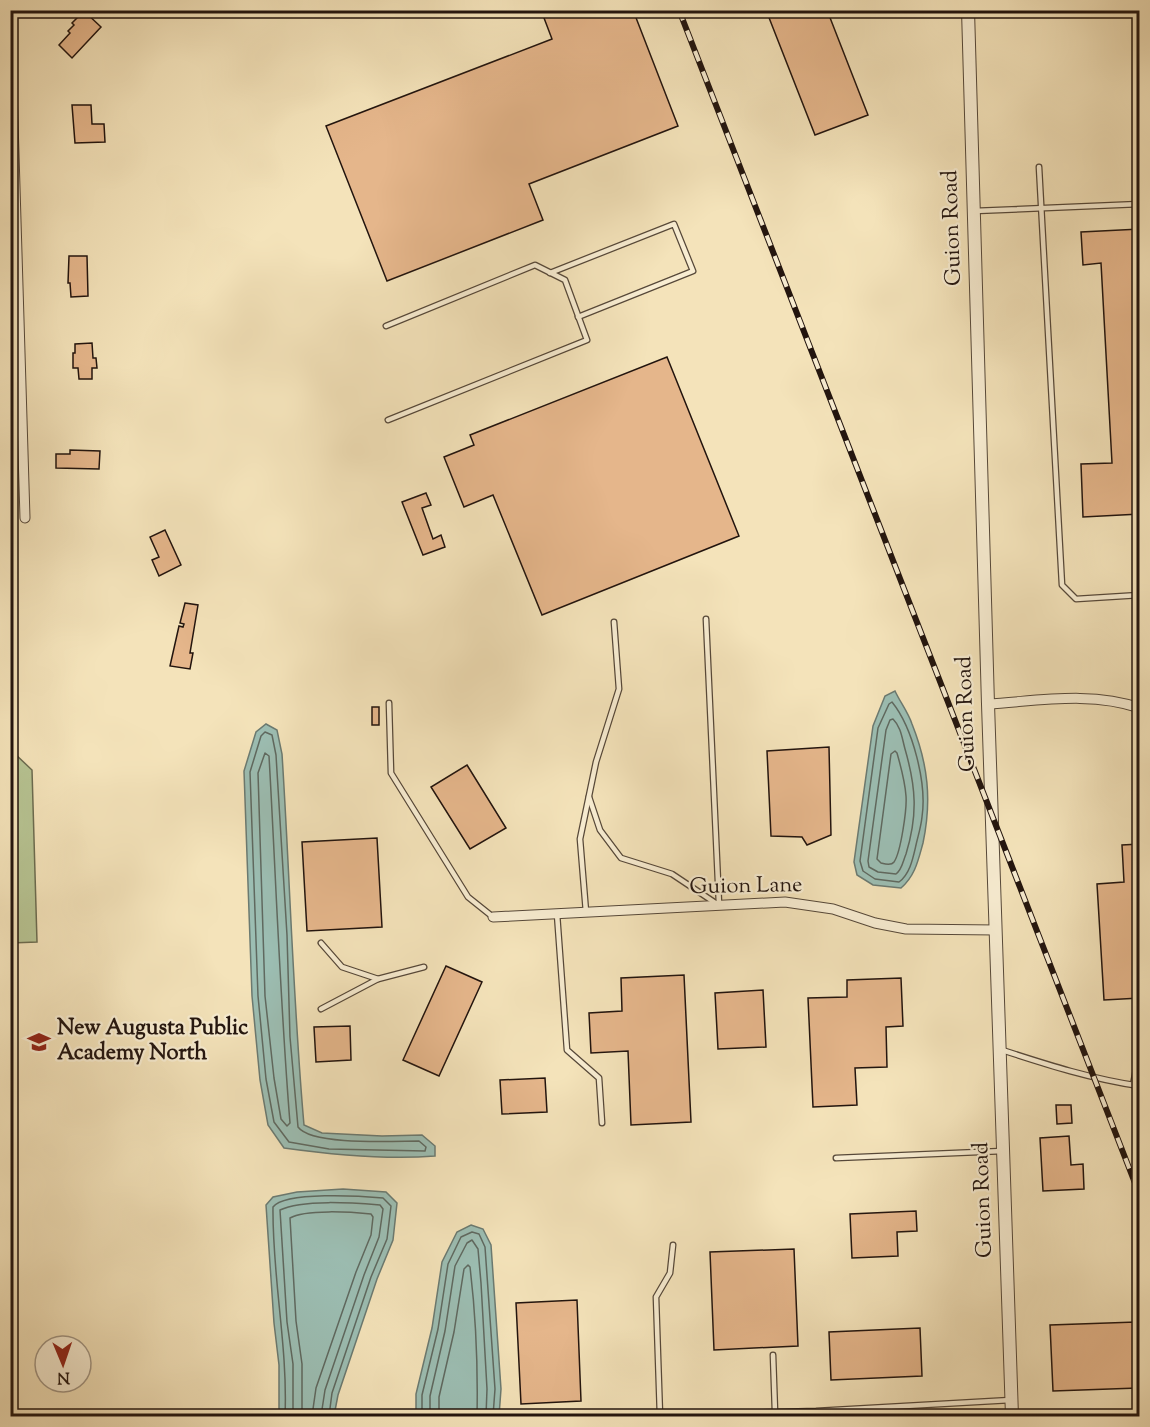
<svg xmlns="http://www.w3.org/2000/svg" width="1150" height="1427" font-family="'Sorts Mill Goudy',serif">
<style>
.green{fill:#b7c493;stroke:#6c6c50;stroke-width:1.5}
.water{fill:#9cbeb3;stroke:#6b7a71;stroke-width:1.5}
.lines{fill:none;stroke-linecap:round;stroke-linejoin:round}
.shore{stroke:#5f6960;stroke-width:1.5}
.building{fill:#e5b68b;stroke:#22140e;stroke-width:1.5}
.service-casing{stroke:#564839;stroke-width:7}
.minor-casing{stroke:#564839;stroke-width:11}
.tertiary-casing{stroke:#564839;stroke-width:14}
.service{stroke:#f8edd2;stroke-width:4.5}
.minor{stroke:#f8edd2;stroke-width:9}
.tertiary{stroke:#f8edd2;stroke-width:12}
.rail-casing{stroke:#22140e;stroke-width:6}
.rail{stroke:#f8edd2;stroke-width:4;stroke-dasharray:11;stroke-linecap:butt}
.labels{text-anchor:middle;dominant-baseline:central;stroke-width:4.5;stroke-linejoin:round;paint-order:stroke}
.street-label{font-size:22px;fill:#22140e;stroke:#f8edd2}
.poi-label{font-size:22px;font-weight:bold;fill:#22140e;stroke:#f8edd2;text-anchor:start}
</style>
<rect width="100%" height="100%" fill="#f4e3ba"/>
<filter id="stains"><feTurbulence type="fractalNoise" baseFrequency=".00333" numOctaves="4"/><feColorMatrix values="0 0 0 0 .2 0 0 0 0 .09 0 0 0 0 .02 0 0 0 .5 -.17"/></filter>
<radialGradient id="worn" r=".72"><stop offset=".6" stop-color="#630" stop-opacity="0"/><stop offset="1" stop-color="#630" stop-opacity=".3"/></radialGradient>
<polygon class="green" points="10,753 14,753 32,770 37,942 11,943"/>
<g class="water">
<path d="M895 691C900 702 908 712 912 724 928 764 932 800 923 843 918 861 915 876 901 888L873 885 857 875 854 862 873 726 885 696Z"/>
<path d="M266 724 277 730 282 754C290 878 293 1002 304 1125L322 1133 382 1136 422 1135 435 1146V1156C385 1160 334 1155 284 1148L268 1125 260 1080 252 996 244 771 256 732Z"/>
<polygon points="343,1189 386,1192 397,1203 393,1240 377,1279 338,1395 334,1416 279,1416 279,1365 274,1323 266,1205 273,1197 297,1192"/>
<polygon points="471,1225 483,1229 491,1245 501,1389 499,1416 416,1416 416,1394 432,1328 442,1262 457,1232"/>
</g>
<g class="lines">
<g class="shore">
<path d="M892 702C913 728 927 784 922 817 921 827 918 836 916 845 913 858 910 874 899 882L875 879 863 871 860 861 878 728 889 704Z"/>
<path d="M893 719C901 727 902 738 905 749 916 787 918 815 906 854 903 861 902 870 896 874L878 872 869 867 868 861 886 730 890 720Z"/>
<path d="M265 732 272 735 276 755 287 935 290 1037 298 1127C312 1146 395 1141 419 1141L426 1147 425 1151 329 1149 289 1142 274 1122 266 1079 258 996 250 772 261 736Z"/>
<path d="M895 751 897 753C901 767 905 781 906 796 907 808 901 852 894 862 891 866 885 864 881 863L877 859 891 754Z"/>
<path d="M265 753 269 756C276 878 280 1001 290 1123L287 1126 281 1119 274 1078 265 996 258 773Z"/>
<path d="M285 1416C288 1346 272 1277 273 1207 285 1191 362 1196 383 1198L391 1206 387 1239 371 1277 332 1393 329 1416"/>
<path d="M293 1416V1364L287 1322 280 1210C302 1199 354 1203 380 1205L383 1209 379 1237 364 1275 325 1390 321 1416"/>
<path d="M302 1416V1364L296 1321 290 1218C305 1209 352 1212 371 1214L373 1217 371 1235 356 1272 316 1388 312 1416"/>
<polyline points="422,1416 422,1395 438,1329 448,1264 461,1237 472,1232 479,1234 485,1247 495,1389 493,1416"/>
<polyline points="430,1416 430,1396 445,1331 455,1266 467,1243 472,1240 478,1249 481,1283 487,1389 486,1416"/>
<path d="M439 1416V1397L454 1332 464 1269 468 1265 470 1267C476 1317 478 1367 477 1416"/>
</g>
</g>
<g class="building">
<polygon points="541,10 633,10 678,126 529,184 543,220 387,281 326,126 552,39"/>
<polygon points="766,10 811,10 812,13 819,10 827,10 868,115 815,135"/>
<polygon points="84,11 101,27 72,58 59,45 70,33 68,31 74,25 72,23"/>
<polygon points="72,105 91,105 92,124 104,124 105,142 75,143"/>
<polygon points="1140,229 1140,416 1138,416 1140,514 1083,517 1081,464 1112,463 1101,263 1083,265 1081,232"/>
<polygon points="69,256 87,256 88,296 71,297 70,283 68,283"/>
<polygon points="92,343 93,358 96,358 97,368 92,368 92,379 79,379 78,368 73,368 73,353 75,353 75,344"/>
<polygon points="667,357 739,536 542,615 493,495 464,507 444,457 474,445 470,435"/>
<polygon points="70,450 100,451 99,469 56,468 56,454 70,454"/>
<polygon points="426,493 431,505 422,508 433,539 441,535 445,547 423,555 402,502"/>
<polygon points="165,530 181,565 159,576 152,560 159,557 150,537"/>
<polygon points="185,603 198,605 190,653 193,653 190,669 170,666 179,626 183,627 184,624 180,623"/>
<rect x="372" y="707" width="7" height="18"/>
<polygon points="829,747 831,835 807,845 802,837 771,836 767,751"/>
<polygon points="467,765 506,828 470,849 431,787"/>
<polygon points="377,838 382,927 307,931 302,842"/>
<polygon points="1140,844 1140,998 1104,1000 1097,884 1124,882 1122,845"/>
<polygon points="446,966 482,982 439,1076 403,1060"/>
<polygon points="684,975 691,1122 631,1125 628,1051 591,1053 589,1013 622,1011 621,978"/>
<polygon points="901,978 903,1026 886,1027 887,1067 855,1068 857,1105 813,1107 808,998 847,997 847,980"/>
<polygon points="763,990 766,1047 718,1049 715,993"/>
<polygon points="350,1026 351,1060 316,1062 314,1027"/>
<polygon points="545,1078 547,1112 502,1114 500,1080"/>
<polygon points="1056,1105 1071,1105 1072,1123 1057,1124"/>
<polygon points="1069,1136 1071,1165 1083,1164 1084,1189 1043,1191 1040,1138"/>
<polygon points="916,1211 917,1231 897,1232 898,1256 852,1258 850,1214"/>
<polygon points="794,1249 798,1346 714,1350 710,1252"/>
<polygon points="577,1300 581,1401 521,1404 516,1303"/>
<polygon points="1136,1322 1138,1388 1053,1391 1050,1325"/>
<polygon points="920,1328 922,1376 831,1380 829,1332"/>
</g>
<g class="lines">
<g class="service-casing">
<g id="service">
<polyline points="1086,14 1140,11"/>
<polyline points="1039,167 1062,585 1076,599 1140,595"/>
<polyline points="974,211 1140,204"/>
<polyline points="550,273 674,224 693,271 578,317"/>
<polyline points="386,326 535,265 565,280 587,340 388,420"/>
<polyline points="706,619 719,904"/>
<polyline points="389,703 391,773 468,897 493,917"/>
<polyline points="589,797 600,830 621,858 672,874 717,904"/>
<polyline points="586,912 580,839 596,762 619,689 614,622"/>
<polyline points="557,914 567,1050 599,1078 602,1123"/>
<polyline points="378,979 424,967"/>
<polyline points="321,1009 378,979 342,967 321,943"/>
<path d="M1002 1050C1048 1065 1092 1079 1140 1086"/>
<polyline points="1133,1085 1140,1049"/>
<polyline points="836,1158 1003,1151"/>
<polyline points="773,1355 775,1412"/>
<polyline points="646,1416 816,1411 1011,1400"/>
<polyline points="660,1416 656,1297 670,1273 673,1245"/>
</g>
</g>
<g class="minor-casing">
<g id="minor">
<polyline points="10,22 25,518"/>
<path d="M988 704C1038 701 1091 691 1140 708"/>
<polyline points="493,917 785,902 833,909 875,923 906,929 996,930"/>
</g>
</g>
<g class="tertiary-casing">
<polyline id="tertiary" points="968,10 988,704 1012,1416"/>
</g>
<use href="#service" class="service"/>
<use href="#minor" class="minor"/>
<use href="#tertiary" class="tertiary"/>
<g class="rail-casing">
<polyline id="rail" points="679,10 1140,1196"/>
</g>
<use href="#rail" class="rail"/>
</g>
<defs>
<g id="school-bare" transform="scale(1.8)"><path d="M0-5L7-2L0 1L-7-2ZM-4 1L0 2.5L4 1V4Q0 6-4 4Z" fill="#8f2418" stroke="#f8edd2" stroke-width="2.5" paint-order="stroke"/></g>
</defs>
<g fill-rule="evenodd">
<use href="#school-bare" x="39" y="1042"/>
</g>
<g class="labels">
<g class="street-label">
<text transform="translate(953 228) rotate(-92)">Guion Road</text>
<text transform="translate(967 714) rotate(-92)">Guion Road</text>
<text transform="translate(746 887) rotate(-1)">Guion Lane</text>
<text transform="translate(984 1200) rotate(-92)">Guion Road</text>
</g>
<g class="poi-label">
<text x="57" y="1029">New Augusta Public<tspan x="57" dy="25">Academy North</tspan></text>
</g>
</g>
<rect width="1150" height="1427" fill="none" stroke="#f4e3ba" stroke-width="36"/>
<rect x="12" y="12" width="1126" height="1403" fill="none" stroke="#22140e" stroke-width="3"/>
<rect x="18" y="18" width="1114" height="1391" fill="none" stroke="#22140e" stroke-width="1.5"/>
<g transform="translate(63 1364) rotate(178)"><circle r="28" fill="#f8edd2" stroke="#a29684" stroke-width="1.5"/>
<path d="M0-4.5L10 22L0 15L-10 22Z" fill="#8f2418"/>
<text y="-9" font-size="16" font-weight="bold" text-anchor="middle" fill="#22140e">N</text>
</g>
<rect width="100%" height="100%" filter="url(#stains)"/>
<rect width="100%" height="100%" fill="url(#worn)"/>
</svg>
